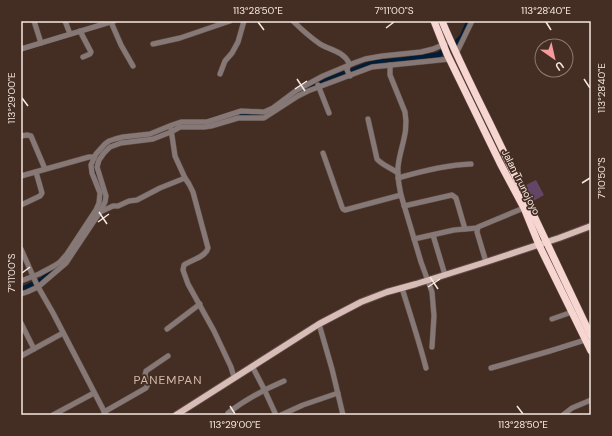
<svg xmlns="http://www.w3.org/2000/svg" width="612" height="436" font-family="'DM Sans',sans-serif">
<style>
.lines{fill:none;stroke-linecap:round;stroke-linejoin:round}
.canal{stroke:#011c37;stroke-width:5.5}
.building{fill:#634666}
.minor-casing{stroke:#604c41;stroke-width:6}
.major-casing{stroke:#604c41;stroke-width:8}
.highway-casing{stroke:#604c41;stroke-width:8}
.minor{stroke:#867876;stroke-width:5}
.major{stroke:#d7bcb7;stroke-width:6}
.highway{stroke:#f7d6d1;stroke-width:7}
.ticks{fill:none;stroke:#f6e7e0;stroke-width:1.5}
.labels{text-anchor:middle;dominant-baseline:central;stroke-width:3.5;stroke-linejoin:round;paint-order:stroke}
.street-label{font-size:10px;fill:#f6e7e0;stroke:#442e23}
.quarter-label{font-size:12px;letter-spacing:1px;fill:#d4b8aa;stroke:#442e23}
.neatline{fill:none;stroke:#f6e7e0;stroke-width:1.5}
.ticks-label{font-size:10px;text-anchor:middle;fill:#f6e7e0}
</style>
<rect width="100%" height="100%" fill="#442e23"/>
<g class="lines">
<g class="canal">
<polyline points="299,94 307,88 372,63 403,60 438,55 456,43 462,37 469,21"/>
<path d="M238 117C241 117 244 115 247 115 256 114 260 118 270 113"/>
<polyline points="101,207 103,202 94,167 97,158 100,153 105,148 110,146"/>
<polyline points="21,290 42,280 53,271 61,262"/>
</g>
</g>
<polygon class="building" points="536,180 544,195 532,202 524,186"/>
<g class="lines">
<g class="minor-casing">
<g id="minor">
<polyline points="34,21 41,43"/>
<polyline points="65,21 70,34"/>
<path d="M293 21C301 29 310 37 320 44 330 50 343 51 349 63L347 70 350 76"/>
<polyline points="111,22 121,45 133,66"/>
<polyline points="80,31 91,52 90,54 83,57"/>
<polyline points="153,44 180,38 230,21"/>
<polyline points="21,49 114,21"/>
<polyline points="456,54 472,21"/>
<path d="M390 65V75L405 112C409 133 400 147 398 167 397 177 399 185 401 195"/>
<polyline points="220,74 225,61 232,53 238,42 244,21"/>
<polyline points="318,85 329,113"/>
<path d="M368 119 377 159C382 165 391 168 398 173"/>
<path d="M171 129 175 156 185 178 189 184 193 192 208 248C206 257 191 260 184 265L183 270 188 284 214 331 231 367 234 377"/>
<polyline points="21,136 27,135 31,136 45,169"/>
<polyline points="323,153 342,207 343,209 345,210 401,195 421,262 432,292 434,316 432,347"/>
<polyline points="21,176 89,157 94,157"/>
<path d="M398 178C422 171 446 165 471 164"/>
<polyline points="21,205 40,196 42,193 36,172"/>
<polyline points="404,206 452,195 456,198 465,229"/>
<polyline points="100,212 113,206 118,206 129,201 137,200 160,188 185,178"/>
<polyline points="433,235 445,275"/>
<polyline points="414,239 454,230 477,228"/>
<polyline points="21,249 37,285 53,313 106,415"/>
<polyline points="486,262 477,232 478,227 526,207"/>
<polyline points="21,281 39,274 54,266 60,262 67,254 96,210 99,203 100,193 92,173 91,165 96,154 105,144 109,141 115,139 123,137 150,134 172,125 181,122 207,122 241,111 264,112 273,108 297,90 323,76 354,63 365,59 382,56 421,52 433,49 445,44"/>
<path d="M402 288C410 314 419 341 426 368"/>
<polyline points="21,294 27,292 38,287 66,263 100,212 105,202 106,196 97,167 99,160 104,153 110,147 121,143 153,139 171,132 180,127 204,127 211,126 238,118 264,118 298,96 308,91 372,67 450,59"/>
<polyline points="552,319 572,312"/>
<polyline points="21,323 34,349"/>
<polyline points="319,324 332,369 343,415"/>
<polyline points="167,329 200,304"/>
<polyline points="21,356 63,333"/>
<polyline points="252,366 264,389 276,415"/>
<polyline points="491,368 550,351 585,340"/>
<polyline points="104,412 146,388 148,384 145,375 146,371 168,356"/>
<path d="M228 413C246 399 263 390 284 381"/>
<polyline points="53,415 94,393"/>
<polyline points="281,415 303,405 338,393"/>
<polyline points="563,415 572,408 591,400"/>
</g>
</g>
<g class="major-casing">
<polyline id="major" points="176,415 319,324 361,302 387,292 416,284 486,262 559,238 591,226"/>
</g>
<g class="highway-casing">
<g id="highway">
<polyline points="434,21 447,54 500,163 524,208 539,245 591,351"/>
<path d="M442 21C462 69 486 114 508 161 536 219 563 278 591 336"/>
</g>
</g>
<use href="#minor" class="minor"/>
<use href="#major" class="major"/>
<use href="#highway" class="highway"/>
</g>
<path class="ticks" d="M258 22 264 30M546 22 551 30M386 28 394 22M297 79 305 91M584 79 590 88M295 89 307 81M22 98 28 106M582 183 590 178M99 212 107 224M98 222 109 214M22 273 30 267M430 277 438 289M428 287 440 279M230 406 235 414M517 406 523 414"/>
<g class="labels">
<g class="street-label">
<text transform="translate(521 182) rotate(63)">Jalan Trunojoyo</text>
</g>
<g class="quarter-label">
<text x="168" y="380">PANEMPAN</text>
</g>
</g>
<rect width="612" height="436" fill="none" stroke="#442e23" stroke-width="44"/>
<g transform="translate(554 58) rotate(146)"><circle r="19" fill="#442e23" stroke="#8b786f"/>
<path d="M0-3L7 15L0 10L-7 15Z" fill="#f59b9d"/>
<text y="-6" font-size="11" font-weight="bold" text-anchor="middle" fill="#f6e7e0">U</text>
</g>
<rect x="22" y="22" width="568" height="392" class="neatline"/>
<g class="ticks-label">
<text x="258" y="14">113°28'50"E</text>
<text x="394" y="14">7°11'00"S</text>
<text x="546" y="14">113°28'40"E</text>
<text transform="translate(601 88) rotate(-90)" y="4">113°28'40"E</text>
<text transform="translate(11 98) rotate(-90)" y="4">113°29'00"E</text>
<text transform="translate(601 178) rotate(-90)" y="4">7°10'50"S</text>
<text transform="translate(11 273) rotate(-90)" y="4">7°11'00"S</text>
<text x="235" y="428">113°29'00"E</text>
<text x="523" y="428">113°28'50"E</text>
</g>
</svg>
